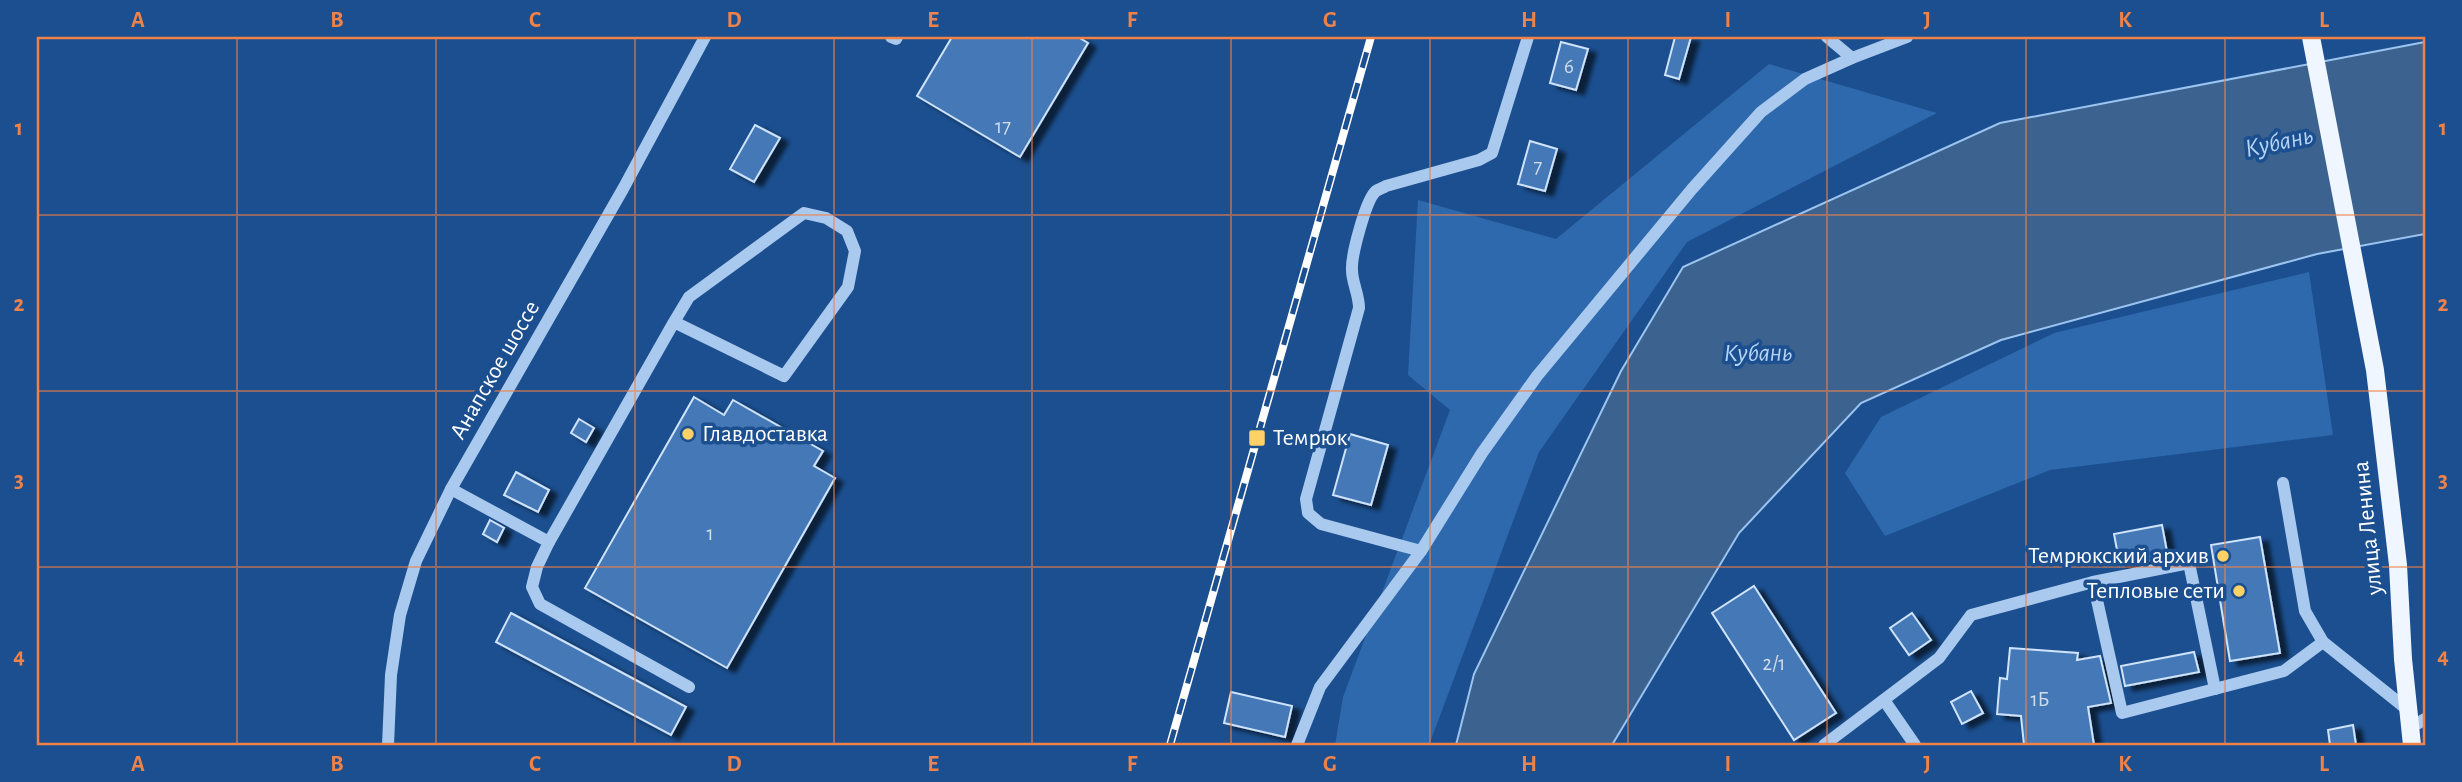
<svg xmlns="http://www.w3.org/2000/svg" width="2462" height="782" font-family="'Alegreya Sans',sans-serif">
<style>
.green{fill:#2e69ad}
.water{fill:#3c6290;stroke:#9cc4f0;stroke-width:2}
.building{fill:#4478b7;stroke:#cfe3fa;stroke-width:2;filter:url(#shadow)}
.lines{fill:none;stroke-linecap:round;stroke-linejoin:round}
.minor{stroke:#a9c9ee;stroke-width:12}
.major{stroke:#f0f6ff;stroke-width:18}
.rail-casing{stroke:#fff;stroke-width:8}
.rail{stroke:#1b4f8f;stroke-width:5;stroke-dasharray:16;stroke-linecap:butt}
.grid{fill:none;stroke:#ee8249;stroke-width:2;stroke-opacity:0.55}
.poi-dot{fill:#ffd166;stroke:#1b4f8f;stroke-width:2.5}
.labels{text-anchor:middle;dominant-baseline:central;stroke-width:7;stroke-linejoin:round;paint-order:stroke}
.number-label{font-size:21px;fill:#d0dded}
.street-label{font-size:24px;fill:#fff;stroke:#1b4f8f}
.poi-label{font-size:24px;fill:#fff;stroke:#1b4f8f;text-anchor:start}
.water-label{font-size:26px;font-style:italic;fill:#b5d3f5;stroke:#1b4f8f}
.neatline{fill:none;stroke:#ee8249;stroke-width:2.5}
.grid-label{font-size:23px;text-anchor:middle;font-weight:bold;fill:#ee8249}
</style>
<defs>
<filter id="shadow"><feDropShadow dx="8" dy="4.5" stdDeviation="2" flood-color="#0009"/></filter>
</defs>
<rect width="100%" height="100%" fill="#1b4f8f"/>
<g class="green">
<polygon points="1769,64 1937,113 1687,242 1539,452 1429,745 1335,745 1343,697 1450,410 1408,375 1418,200 1556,239"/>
<polygon points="2309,272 2333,435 2050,470 1885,536 1845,473 1881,417 2054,333"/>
</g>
<polygon class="water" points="2425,42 2425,234 2317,254 2001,340 1861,403 1739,533 1612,745 1456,745 1474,674 1621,371 1683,267 2000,123"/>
<g class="building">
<polygon points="952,37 1078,37 1088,43 1020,157 917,96"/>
<polygon points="1675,37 1691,37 1679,79 1665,75"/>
<polygon points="1561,42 1588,49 1576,90 1550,83"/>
<polygon points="755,125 780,138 754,182 730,169"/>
<polygon points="1530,141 1557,149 1545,191 1518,184"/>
<polygon points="694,397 724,415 733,400 823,451 814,466 835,478 727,668 585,588"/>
<polygon points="579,419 594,428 586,442 571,433"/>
<polygon points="1350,434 1388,445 1371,505 1333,495"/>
<polygon points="516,472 549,490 538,512 504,495"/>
<polygon points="490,520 504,528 497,542 483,534"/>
<polygon points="2162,525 2168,557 2120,566 2114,534"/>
<polygon points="2260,537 2280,653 2230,661 2211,545"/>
<polygon points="1754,586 1836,713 1794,740 1712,613"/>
<polygon points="511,613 686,707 671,735 496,642"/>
<polygon points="1912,613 1931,640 1909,655 1890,628"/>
<polygon points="2010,648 2078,653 2077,660 2100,656 2111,703 2088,707 2094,745 2024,745 2021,716 1997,714 2000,678 2007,679"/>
<polygon points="2194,652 2199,672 2125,686 2121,666"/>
<polygon points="1971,691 1983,713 1962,724 1951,702"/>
<polygon points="1231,692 1292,706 1285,737 1224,723"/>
<polygon points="2353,725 2356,745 2330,745 2328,730"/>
</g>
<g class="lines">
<g class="minor">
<polyline points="891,37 896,39 897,37"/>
<polyline points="1827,37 1852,58"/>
<polyline points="2283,483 2305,611 2323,642 2408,710"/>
<polyline points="451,489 549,542 537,567 532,587 540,604 689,687"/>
<polyline points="549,542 674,322 689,297 804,213 826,218 847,231 855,251 848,287 784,376 674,322"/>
<path d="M1421 551 1321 524 1308 513 1306 499 1359 308C1359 294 1352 283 1352 270 1351 256 1366 199 1376 191 1379 189 1383 188 1386 186L1479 160 1492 153 1528 37"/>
<polyline points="2093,582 2122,713 2284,671 2323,642"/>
<polyline points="1884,700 1915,745"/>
<polyline points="2410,728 2425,719"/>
<polyline points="388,745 391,675 400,615 416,561 451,489 623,189 705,37"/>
<polyline points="1297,745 1320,687 1421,551 1482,453 1537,376 1692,189 1761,112 1805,79 1852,58 1907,37"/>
<polyline points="1824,745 1939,658 1971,615 2093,582 2189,563 2215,689"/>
</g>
<polyline class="major" points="2311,37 2375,370 2398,565 2403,659 2412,745"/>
<g class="rail-casing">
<polyline id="rail" points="1170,745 1371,37"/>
</g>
<use href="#rail" class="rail"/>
</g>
<path class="grid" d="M237 37V745M436 37V745M635 37V745M834 37V745M1032 37V745M1231 37V745M1430 37V745M1628 37V745M1827 37V745M2026 37V745M2225 37V745M37 215H2425M37 391H2425M37 567H2425"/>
<g class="poi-dot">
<circle cx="688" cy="434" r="7"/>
<rect x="1248" y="429" width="18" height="18" rx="3.5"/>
<circle cx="2223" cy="556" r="7"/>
<circle cx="2239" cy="591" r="7"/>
</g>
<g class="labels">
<g class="number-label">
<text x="1569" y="66">6</text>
<text x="1003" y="126">17</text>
<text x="1538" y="166">7</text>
<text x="710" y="533">1</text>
<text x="1774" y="663">2/1</text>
<text x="2040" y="699">1Б</text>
</g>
<g class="street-label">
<text transform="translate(495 370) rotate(-60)">Анапское шоссе</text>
<text transform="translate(2368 528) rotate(-96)">улица Ленина</text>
</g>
<g class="poi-label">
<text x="702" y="434">Главдоставка</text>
<text x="1273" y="438">Темрюк</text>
<text x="2209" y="556" text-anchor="end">Темрюкский архив</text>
<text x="2225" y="591" text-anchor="end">Тепловые сети</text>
</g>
<g class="water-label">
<text transform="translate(2279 142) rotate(-12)">Кубань</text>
<text x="1758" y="353">Кубань</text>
</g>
</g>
<rect width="2462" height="782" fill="none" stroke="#1b4f8f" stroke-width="77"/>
<rect x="38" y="38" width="2386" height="706" class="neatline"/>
<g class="grid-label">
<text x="138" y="27">A</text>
<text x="337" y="27">B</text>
<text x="535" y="27">C</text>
<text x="734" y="27">D</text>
<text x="933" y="27">E</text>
<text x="1132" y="27">F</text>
<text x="1330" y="27">G</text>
<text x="1529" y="27">H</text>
<text x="1728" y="27">I</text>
<text x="1927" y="27">J</text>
<text x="2125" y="27">K</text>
<text x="2324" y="27">L</text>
<text x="19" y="135">1</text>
<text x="2443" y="135">1</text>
<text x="19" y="311">2</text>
<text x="2443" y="311">2</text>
<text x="19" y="487">3</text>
<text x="2443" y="487">3</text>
<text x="19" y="663">4</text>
<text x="2443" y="663">4</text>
<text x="138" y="771">A</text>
<text x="337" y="771">B</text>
<text x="535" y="771">C</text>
<text x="734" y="771">D</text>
<text x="933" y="771">E</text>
<text x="1132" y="771">F</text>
<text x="1330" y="771">G</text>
<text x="1529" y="771">H</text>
<text x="1728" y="771">I</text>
<text x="1927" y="771">J</text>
<text x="2125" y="771">K</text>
<text x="2324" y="771">L</text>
</g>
</svg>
